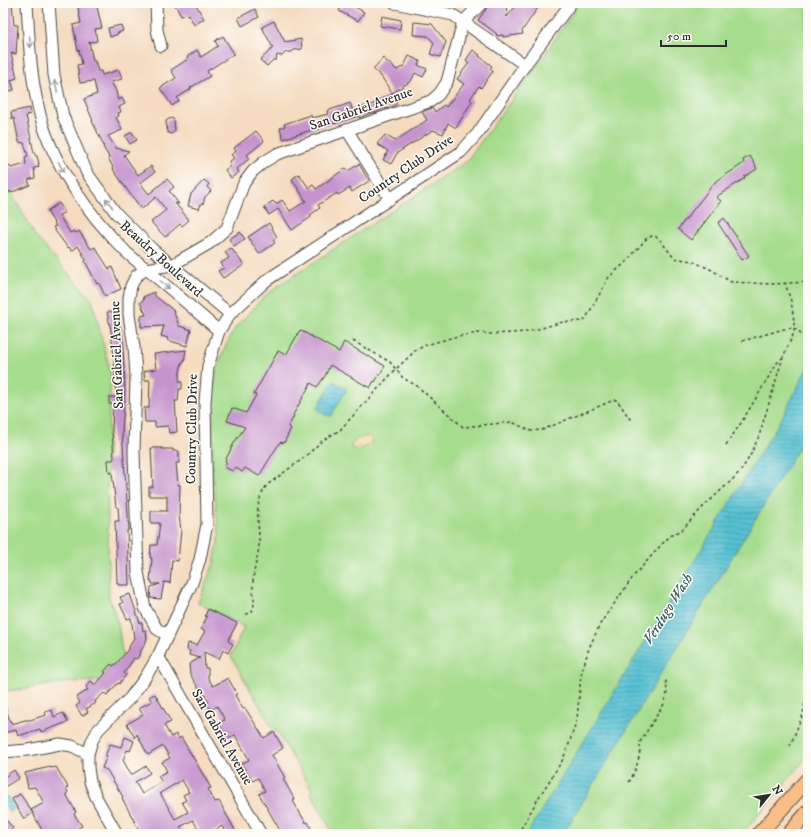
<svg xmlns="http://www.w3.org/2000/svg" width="811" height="837" font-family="'IM FELL DW Pica',serif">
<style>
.green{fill:#a6dc8d;stroke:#68845c}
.sand{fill:url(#sand-dots);stroke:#8c8264}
.water{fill:url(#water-rules);stroke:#41767f}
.building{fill:#c694cd;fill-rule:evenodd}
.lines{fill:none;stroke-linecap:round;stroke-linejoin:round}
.minor-casing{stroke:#494541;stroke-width:13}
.major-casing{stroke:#494541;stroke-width:16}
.path{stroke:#494541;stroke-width:1.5;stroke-dasharray:3 3;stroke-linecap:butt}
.minor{stroke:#fff;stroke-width:11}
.major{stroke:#f8bd88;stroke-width:14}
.oneway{stroke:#a0a0a0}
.labels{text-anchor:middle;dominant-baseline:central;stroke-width:3;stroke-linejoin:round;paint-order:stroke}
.street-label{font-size:14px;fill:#2b2b2b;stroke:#fdfcf7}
.water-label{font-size:15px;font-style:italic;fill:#3a6066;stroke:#fdfcf7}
</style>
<defs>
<pattern id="sand-dots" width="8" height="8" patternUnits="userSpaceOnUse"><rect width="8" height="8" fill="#eeda9e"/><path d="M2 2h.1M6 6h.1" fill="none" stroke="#cb8" stroke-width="1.8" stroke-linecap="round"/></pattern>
<pattern id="water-rules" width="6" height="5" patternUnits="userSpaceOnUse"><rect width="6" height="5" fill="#57c1d3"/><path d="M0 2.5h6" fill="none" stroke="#489dab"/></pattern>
</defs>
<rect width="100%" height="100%" fill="#fdfcf7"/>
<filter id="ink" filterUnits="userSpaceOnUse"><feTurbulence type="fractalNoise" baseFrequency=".025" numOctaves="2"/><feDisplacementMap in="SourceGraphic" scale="8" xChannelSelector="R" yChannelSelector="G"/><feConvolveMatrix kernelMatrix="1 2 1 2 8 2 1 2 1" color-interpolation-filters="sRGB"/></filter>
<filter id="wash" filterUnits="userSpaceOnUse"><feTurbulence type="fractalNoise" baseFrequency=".012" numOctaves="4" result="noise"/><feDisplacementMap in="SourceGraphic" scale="16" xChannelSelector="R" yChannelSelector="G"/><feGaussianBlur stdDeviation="0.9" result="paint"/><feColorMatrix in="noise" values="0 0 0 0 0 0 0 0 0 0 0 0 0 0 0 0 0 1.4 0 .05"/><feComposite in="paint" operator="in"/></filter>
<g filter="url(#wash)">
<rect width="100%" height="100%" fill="#f5dbbf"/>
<g class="green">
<polygon points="579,3 808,3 808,756 742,834 331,834 333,833 310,792 312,790 276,730 274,731 231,656 244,627 198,603 214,563 219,537 212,466 213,401 214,383 218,366 226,345 236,327 264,297 281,284 466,162 541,60"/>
<polygon points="3,178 36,237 92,300 111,375 107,455 109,597 118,624 123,658 107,680 61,683 8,691 3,691"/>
</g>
<path class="sand" d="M368 436 372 439V442L370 445 357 450 351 448V445C356 438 360 438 368 436Z"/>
<g class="water">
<polygon points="808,366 808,431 797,451 563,834 527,834 783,416"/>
<polygon points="333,381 347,389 331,416 325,415 317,408"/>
<polygon points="7,796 16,808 10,812 3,803 3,799"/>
</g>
<g id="blocks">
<g class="building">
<polygon points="3,3 12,3 14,25 18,25 16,54 11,53 17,78 11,80 14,90 3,93 3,45 4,45 5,18 3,18"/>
<polygon points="81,3 96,3 102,28 95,29 97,41 89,42 93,61 95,61 98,71 101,71 102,75 119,70 122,79 111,82 116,91 118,100 122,98 125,104 119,107 121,112 118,113 119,116 116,117 122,130 108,136 116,148 129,151 124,155 138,175 151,166 155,172 140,183 149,194 167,179 174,187 169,191 179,204 175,203 189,220 182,226 180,224 165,237 151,222 166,210 156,197 142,209 130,194 113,169 114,169 108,158 109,157 103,147 104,146 92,121 93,121 84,99 97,94 94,81 80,83 77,65 82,64 79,50 78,51 73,25 81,23 78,8 82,7"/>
<polygon points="174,3 195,3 204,19 194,25 189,15 187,16 186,14 181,16"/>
<polygon points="343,3 348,3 364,12 358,21 339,11"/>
<polygon points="495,3 506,3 507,17 518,3 541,3 522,31 523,34 503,37 503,35 497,36 496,33 478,20 488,6"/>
<polygon points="255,9 259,17 242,26 238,18"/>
<polygon points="382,16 401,20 400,29 380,26"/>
<polygon points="274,21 285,42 301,39 302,49 294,50 292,52 286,52 282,56 277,55 276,60 273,60 267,66 260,60 273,48 262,27"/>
<polygon points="414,22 432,24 446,42 440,57 430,54 434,43 428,36 413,35"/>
<polygon points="121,25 123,31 117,33 118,34 110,37 108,28"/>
<polygon points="223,36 234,54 207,71 210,76 190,88 191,89 177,98 179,101 172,106 160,88 176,78 171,70 188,59 187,57 197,50 201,57 218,46 215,41"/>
<polygon points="473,50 480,55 479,56 492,66 490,69 493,71 481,88 479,86 470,99 472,101 456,128 448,123 443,134 433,130 397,153 391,164 383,160 388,151 377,144 385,135 395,141 427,120 422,112 432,108 435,112 444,105 446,107 464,84 457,79 469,63 466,60"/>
<polygon points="409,56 420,61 418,65 427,69 423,77 415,73 411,81 392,93 381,76 373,69 383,58 397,70 404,66"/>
<polygon points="392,94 397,104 389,108 385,109 385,108 375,113 371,113 359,118 359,116 334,124 334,123 283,139 280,128 285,126 284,124 311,115 312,118 328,114 327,111 350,103 353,111 365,106 365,108"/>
<polygon points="30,108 31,114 26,115 34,153 36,156 37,156 39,164 38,164 39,167 34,168 35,178 28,180 30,185 10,193 10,191 6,192 3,183 3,167 9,165 11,168 26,164 25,157 28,156 24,143 19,142 14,118 12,119 11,112"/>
<polygon points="172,118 174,120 175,131 173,133 170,134 167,132 166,121 169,119"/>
<polygon points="256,131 264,141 247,155 250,158 237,169 239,172 231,178 225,170 231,165 229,162 234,158 231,155 236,151 234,148"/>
<polygon points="132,132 137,140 130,144 125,136"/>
<polygon points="750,156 756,166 755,166 757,169 744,177 745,178 716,197 721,201 691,240 678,229 715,182 744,163 743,160"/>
<polygon points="359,164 369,181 352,192 350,188 338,195 337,193 318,205 320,208 310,215 311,217 292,230 278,209 269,215 264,207 273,201 276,204 282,200 290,211 306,201 292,179 299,174 309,188 313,185 316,189 346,168 348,171"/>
<polygon points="204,180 209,184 207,187 211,191 205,197 203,204 201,204 199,209 188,206 191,194"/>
<polygon points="59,203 65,212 59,215 70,233 74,231 76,233 79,231 91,249 95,247 109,269 112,267 121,289 105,296 99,283 97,284 85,261 86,260 78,246 72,251 69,247 68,248 56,232 53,227 56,226 47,211"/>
<polygon points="724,218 749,256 742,260 718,223"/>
<polygon points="269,223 277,237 273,240 275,243 259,254 248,237"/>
<polygon points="240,232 245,239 234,246 229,239"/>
<polygon points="231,248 244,265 223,278 218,271 224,268 221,263 229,258 225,252"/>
<polygon points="154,292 155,296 173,310 179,326 191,330 187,346 167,340 168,338 161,336 164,326 141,327 141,316 146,315 140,302 144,300 143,297"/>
<polygon points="107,312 115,312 116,319 118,318 119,327 121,327 124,349 123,349 125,391 122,431 129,530 127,530 129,585 118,585 118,583 117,583 115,521 119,521 118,507 116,507 112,472 109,473 108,460 113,460 114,458 112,431 113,404 109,404 109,397 116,397 114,357 111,331"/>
<polygon points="300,330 339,352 344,342 385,366 375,382 374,381 370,388 330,365 325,376 317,387 311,383 293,415 294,416 288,427 291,428 284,443 280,442 259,476 245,468 242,472 235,467 233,471 224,467 227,463 225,461 234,443 245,427 227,421 232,408 246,413 256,395 254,394 278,351 286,355"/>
<polygon points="186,350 184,362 182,362 180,372 179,381 182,381 182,389 179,389 178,401 175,401 177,432 169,433 168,426 155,427 155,422 145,422 144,408 149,408 150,380 145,380 144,371 156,369 154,354"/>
<polygon points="151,448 162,448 162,449 173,449 173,451 179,451 179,463 176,463 178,485 180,485 179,516 181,530 178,561 172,560 170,583 164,582 161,599 150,598 151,587 160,584 152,584 152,581 150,581 152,558 150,558 151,545 157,545 160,523 151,523 151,511 167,511 167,496 149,496 149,487 153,487"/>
<polygon points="130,594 140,623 142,623 143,631 146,630 147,639 137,659 134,658 124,673 126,675 119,684 118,683 107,695 104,693 95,701 96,703 86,709 88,712 82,716 76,706 80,703 77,697 88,690 86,687 91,681 95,685 106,673 104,672 109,666 111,664 113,666 117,663 127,651 134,638 131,618 127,619 120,604 123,603 120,597"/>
<polygon points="208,609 237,623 228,641 233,644 228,653 223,650 219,659 204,652 205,668 208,668 208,678 213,686 228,678 237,694 235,695 243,709 245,708 264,738 274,732 283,748 272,755 285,778 283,779 295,800 293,801 306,823 308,822 311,828 310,829 313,834 282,834 259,794 265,791 258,778 253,781 241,764 249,760 246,754 235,735 228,739 218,723 225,720 217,706 211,710 207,704 209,702 201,688 199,689 190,674 189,664 200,658 189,655 190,651 187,650 188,643 197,645 205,631 201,629 207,617 205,616"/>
<path d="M155 694 171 722 164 725 171 737 176 734 179 739 181 737 211 788 208 789 215 802 219 801 236 832 232 834H226L222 826 209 834H201L193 820 180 827 184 834H141L122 798 123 797 114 782 107 770 102 768 107 756H106V754L110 744 121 747 125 737 134 741 130 751 127 750 123 760 131 775 146 766 150 773 135 782 142 794 162 782 158 776 167 771 162 762 170 758 163 746 148 755 137 734 135 738 127 724 143 715 139 708 152 701 149 697ZM182 780 189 792 183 795 186 800 182 802 188 812 175 819 160 793Z"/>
<polygon points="3,705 5,705 10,722 11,721 12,724 25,720 30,720 46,715 45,712 52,710 54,717 63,713 68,722 41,732 40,729 18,736 16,730 3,733"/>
<polygon points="50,767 51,768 56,767 68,787 66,788 68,792 66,794 76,812 74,814 82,826 77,829 80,834 44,834 31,810 44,803 35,787 28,788 25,773"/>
<polygon points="14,770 19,778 3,788 3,778"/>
<polygon points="20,794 33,813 24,819 12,799"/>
<polygon points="7,821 13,828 8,833 3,827 3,825"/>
</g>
</g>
</g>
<g filter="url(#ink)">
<use href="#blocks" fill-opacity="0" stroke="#494541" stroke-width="1"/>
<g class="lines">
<g class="minor-casing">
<g id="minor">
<path d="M27 3C29 37 30 72 38 106 49 160 87 213 126 252 136 261 147 269 157 278 178 295 198 313 219 331"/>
<polyline points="49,3 54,75 63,116 87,173 116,213 152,249 230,314"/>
<polyline points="156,3 157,30 161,46"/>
<polyline points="395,3 453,15 525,65"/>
<polyline points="347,130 390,199"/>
<polyline points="167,635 157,629 145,608 138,572 134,453 136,375 134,347 129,315 129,298 131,286 136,276 146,269 172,265 210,243 227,228 244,183 253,171 264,162 277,154 431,101 439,94 447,82 463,22 482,3"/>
<polyline points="158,656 261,834"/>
<polyline points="3,752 28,750 60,744 72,746 88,754"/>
<polyline points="117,834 96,797 90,782 88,768 88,754 92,741 98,730 130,698 145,678 158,656 192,583 200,559 207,524 205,402 208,366 219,331 230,314 267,280 461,152 478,133 525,65 571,3"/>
</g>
</g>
<g class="major-casing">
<g id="major">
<polyline points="759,834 808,779"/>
<polyline points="789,834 808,812"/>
</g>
</g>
<g class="path">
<polyline points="353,341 390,362 403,378 417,386 463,427 512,422 531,431 542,430 614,400 617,400 632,422"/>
<polyline points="742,341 784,329 794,328 803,336 808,338"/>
<polyline points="726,445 741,423 777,363 782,358"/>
<path d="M246 614 251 613C257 604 252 593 253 583 253 570 258 558 259 546 260 522 252 506 267 485L305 457 323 440 340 430 395 370 416 350 426 345 458 336 479 333 492 334 527 332 563 322 581 321 585 320 609 277 627 261 646 239 652 236H655L660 240 674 258 692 261 712 270 731 282 772 284 808 282"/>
<polyline points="790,746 803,714 806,696 808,693"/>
<path d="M629 782C636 771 641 755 640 742L664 704 667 693 666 680"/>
<polyline points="518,834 539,797 562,761 568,747 577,719 581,675 589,648 600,624 633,577 661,545 670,536 682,530 691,520 701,509 732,480 742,469 750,456 759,436 783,357 794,333 794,321 791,301 785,283"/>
</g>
<use href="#minor" class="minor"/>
<use href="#major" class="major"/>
</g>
<defs><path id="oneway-shaft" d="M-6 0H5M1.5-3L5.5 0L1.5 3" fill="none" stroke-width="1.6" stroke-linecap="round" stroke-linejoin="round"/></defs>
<g class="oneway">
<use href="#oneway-shaft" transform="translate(30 42) rotate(86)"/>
<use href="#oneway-shaft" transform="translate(56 86) rotate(-103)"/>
<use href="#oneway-shaft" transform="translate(61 167) rotate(64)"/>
<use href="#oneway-shaft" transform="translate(109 203) rotate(-127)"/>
<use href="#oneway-shaft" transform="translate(165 285) rotate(40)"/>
</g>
</g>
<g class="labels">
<g class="street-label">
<text transform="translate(361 109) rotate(-19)">San Gabriel Avenue</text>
<text transform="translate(406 169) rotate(-34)">Country Club Drive</text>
<text transform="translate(161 259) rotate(42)">Beaudry Boulevard</text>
<text transform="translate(117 355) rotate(-92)">San Gabriel Avenue</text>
<text transform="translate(192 429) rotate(-89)">Country Club Drive</text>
<text transform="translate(222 737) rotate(60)">San Gabriel Avenue</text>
</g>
<g class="water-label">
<text transform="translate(668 609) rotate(-58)">Verdugo Wash</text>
</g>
</g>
<rect width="811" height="837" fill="none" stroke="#fdfcf7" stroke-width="16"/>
<g transform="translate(769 795) rotate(60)" stroke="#fdfcf7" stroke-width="3" paint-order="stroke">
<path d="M0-3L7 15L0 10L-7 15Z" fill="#2b2b2b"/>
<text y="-6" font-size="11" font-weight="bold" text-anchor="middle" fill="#2b2b2b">N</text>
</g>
<path d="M661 40v6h65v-6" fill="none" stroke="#2b2b2b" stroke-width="2"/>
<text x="667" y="40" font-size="12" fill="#2b2b2b" stroke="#fdfcf7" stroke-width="3" paint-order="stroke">50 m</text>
</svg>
